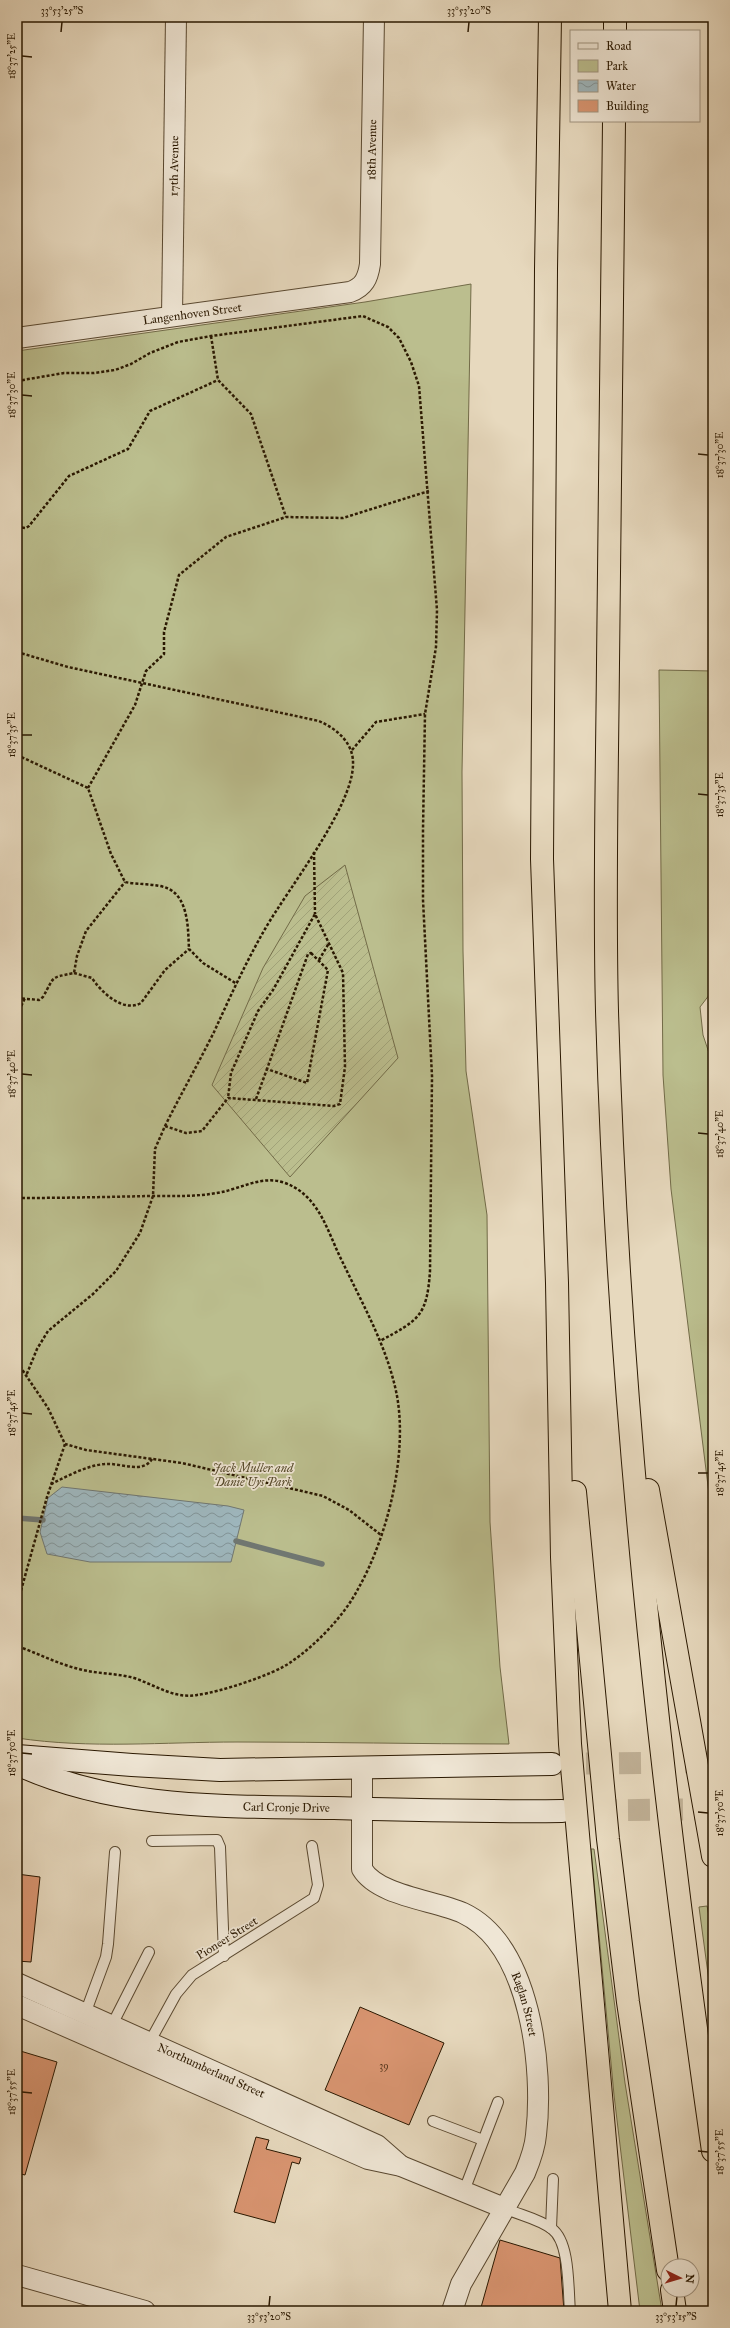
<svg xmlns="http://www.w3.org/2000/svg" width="730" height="2328" font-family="'IM FELL Great Primer',serif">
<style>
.green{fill:#bbbe8e;stroke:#726b48}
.garden{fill:url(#garden-furrows);stroke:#726b48}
.water{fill:url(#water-waves);stroke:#707772}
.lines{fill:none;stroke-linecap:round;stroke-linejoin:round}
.stream{stroke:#707772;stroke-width:5.5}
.building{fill:#d99571;stroke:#2a1801}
.secondary-tunnel{stroke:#c1b298;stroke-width:22;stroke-dasharray:22 11;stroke-linecap:butt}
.service-casing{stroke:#594830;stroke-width:12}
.minor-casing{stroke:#594830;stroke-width:22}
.secondary-casing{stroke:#2a1801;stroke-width:24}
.motorway-casing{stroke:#2a1801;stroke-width:24}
.path{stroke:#2a1801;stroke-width:2.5;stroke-dasharray:3 2;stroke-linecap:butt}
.service{stroke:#efe6d5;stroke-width:10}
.minor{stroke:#efe6d5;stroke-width:20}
.secondary{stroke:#efe6d5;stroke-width:22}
.motorway{stroke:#e7d9be;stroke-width:22}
.ticks{fill:none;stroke:#2a1801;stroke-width:1.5}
.labels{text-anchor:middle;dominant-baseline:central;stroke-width:3.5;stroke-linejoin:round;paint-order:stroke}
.number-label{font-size:10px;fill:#56371d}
.street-label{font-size:12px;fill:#2a1801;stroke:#efe6d5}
.park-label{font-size:12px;font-style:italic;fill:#564a2b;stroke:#efe6d5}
.neatline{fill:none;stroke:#2a1801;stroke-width:1.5}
.ticks-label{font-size:10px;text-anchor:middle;fill:#2a1801}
</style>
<defs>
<pattern id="garden-furrows" width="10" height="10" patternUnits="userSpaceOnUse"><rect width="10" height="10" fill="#bbbe8e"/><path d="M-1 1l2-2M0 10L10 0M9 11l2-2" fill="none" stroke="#a1a379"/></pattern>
<pattern id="water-waves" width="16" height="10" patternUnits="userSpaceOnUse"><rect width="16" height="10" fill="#9eb7be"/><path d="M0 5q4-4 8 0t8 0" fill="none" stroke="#819498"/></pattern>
</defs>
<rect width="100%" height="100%" fill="#e7d9be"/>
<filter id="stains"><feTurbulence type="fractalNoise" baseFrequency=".005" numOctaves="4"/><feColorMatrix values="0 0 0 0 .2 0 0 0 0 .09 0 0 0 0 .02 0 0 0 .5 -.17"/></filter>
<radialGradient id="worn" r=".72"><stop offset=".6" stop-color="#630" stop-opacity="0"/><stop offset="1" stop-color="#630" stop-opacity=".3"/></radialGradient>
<g class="green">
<path d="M471 284 462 772 463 951 466 1071 487 1215 490 1522 500 1667 509 1744C419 1744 328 1742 237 1742 164 1742 90 1749 17 1738V351L365 302Z"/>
<polygon points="659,670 713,671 713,990 700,1007 703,1035 713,1065 713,1526 671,1189 663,1075"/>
<polygon points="591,1849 594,1849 625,2083 662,2311 640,2311 614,2095"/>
<polygon points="707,1906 713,1936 713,2011 699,1907"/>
</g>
<polygon class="garden" points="345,865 398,1058 290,1177 212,1085 263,968 305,896"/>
<polygon class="water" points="62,1487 228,1506 244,1510 231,1562 90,1562 47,1554 40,1532 48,1498"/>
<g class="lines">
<g class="stream">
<polyline points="17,1518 43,1520"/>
<polyline points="236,1541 322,1564"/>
<polyline points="712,1631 713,1631"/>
</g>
</g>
<g class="building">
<polygon points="17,1874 40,1877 31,1962 17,1961"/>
<polygon points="360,2007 444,2043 409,2125 325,2090"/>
<polygon points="17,2050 57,2062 25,2175 17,2173"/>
<polygon points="256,2137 269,2140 266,2149 301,2158 299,2164 292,2162 275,2223 234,2212"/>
<polygon points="500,2240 560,2258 564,2311 480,2311"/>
</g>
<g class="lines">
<g class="secondary-tunnel">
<polyline points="553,1764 713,1762"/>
<polyline points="562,1811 713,1809"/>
</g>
<g class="service-casing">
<g id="service">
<polyline points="152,1841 217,1840 220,1847 224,1956"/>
<polyline points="85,2014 106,1957 108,1944 115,1852"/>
<polyline points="112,2025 149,1952"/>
<polyline points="148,2045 176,1994 192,1975 314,1898 318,1885 312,1846"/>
<polyline points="433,2121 483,2140"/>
<polyline points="464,2191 498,2102"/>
<path d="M504 2208C519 2215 540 2219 552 2229 570 2242 568 2289 570 2311"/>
<polyline points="551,2228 553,2179"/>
</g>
</g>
<g class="minor-casing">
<g id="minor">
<path id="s1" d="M172 316 176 17"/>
<path id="s2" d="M17 338 350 292C364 287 368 278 370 264L374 17"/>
<path id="s3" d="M362 1767V1869C378 1896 434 1900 463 1913 531 1945 544 2069 536 2135 535 2148 530 2161 525 2173L461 2284 452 2311"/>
<path id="s4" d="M17 1983 377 2145 401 2166"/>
<polyline points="17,2005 368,2159 401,2166 504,2208"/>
<polyline points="17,2275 145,2311"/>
</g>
</g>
<g class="secondary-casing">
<g id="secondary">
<polyline points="17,1756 132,1765 220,1770 552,1764"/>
<path id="s5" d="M17 1764C116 1810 225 1806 332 1808 409 1810 485 1812 562 1811"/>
</g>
</g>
<g class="motorway-casing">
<g id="motorway">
<polyline points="550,17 546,269 542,859 557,1283 562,1557 570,1744 620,2311"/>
<polyline points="615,31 615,17"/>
<path d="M614 121C612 302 610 482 608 663 607 779 604 895 607 1011 618 1393 659 1773 713 2151"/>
<polyline points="648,1490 713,1856"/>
<polyline points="575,1492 608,1839 628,2002 668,2270"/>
<polyline points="672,2290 675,2311"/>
</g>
</g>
<g class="path">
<polyline points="211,336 218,380 251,414 286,517"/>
<path d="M17 381 64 373H94L115 370 131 364 150 353 178 342 211 336 363 316 388 327 399 338 411 362 419 386 437 610 436 647 425 714 423 830V900L432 1076 430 1271C427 1316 419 1320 380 1341"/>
<polyline points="17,527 26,528 29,526 69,476 128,449 150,411 218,380"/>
<path d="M17 652 68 667 319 721C337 729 354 743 353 765 352 808 288 889 265 929 246 962 230 997 214 1032 198 1064 181 1094 165 1126L155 1149 153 1196 140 1233 116 1271 93 1294 48 1331 37 1349 26 1376"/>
<polyline points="352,750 376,722 425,714"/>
<path d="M17 755 88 788 111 854 125 882C138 885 157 883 169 889 189 899 188 931 189 949L203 963 237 984"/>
<polyline points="88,788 135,705 146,671 164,654 164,632 179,575 226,537 286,517 343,518 429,491"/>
<polyline points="314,852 315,914"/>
<polygon points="311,953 328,970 307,1083 267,1069 308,954"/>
<polyline points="319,960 329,943"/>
<path d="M74 973 92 978C101 992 123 1013 141 1003L165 970 189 949"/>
<path d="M17 998 39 1000 43 997C55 976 49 978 74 973L77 956 86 931 125 882"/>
<polyline points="17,1015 25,998"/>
<polyline points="256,1099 267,1069"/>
<polyline points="165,1126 186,1133 202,1131 228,1098 334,1106 340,1104 345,1067 343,973 315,914 273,990 258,1011 231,1073 228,1098"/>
<path d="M17 1198C61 1198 106 1197 150 1196 175 1196 198 1197 222 1192 241 1188 262 1176 282 1182 320 1194 327 1232 343 1263 363 1305 386 1345 396 1391 409 1451 388 1536 358 1589 344 1616 316 1645 291 1662 273 1675 220 1692 197 1695 174 1699 155 1685 134 1678 116 1673 97 1674 79 1669 58 1664 37 1653 17 1646"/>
<polyline points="17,1362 48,1408 65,1444 86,1450 182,1463 323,1496 349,1510 381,1535"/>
<path d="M51 1484C68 1476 87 1465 106 1464 122 1463 143 1474 152 1459"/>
<polyline points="17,1605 47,1497 65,1444"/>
</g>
<use href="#service" class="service"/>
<use href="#minor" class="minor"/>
<use href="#secondary" class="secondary"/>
<use href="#motorway" class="motorway"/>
</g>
<path class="ticks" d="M61 32 62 22M468 32 469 22M22 56 32 57M22 395 32 396M698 454 708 455M22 735H32M698 794 708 795M22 1074 32 1075M698 1133 708 1134M22 1413 32 1414M698 1473H708M22 1753 32 1754M698 1812 708 1813M22 2092 32 2093M698 2151 708 2152M269 2306 270 2296M676 2306 677 2296"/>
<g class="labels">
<g class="number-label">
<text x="384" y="2066">39</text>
</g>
<g class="street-label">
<text stroke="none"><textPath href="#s2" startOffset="487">18th Avenue</textPath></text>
<text stroke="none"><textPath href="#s1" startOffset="150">17th Avenue</textPath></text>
<text stroke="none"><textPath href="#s2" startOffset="177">Langenhoven Street</textPath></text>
<text stroke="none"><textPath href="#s5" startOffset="275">Carl Cronje Drive</textPath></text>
<text transform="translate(227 1938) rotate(-32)">Pioneer Street</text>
<text stroke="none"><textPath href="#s3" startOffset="328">Raglan Street</textPath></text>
<text stroke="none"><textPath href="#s4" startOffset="213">Northumberland Street</textPath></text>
</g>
<g class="park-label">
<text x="253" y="1468">Jack Muller and<tspan x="253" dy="14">Danie Uys Park</tspan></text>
</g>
</g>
<rect width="730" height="2328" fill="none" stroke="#e7d9be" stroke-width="44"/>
<rect x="570" y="30" width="130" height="92" fill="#efe6d5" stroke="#a09480"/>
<rect x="578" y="43" width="20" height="6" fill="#efe6d5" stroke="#a09480"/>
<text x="606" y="50" font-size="12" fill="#2a1801">Road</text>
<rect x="578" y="60" width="20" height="12" fill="#bbbe8e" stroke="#a09480"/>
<text x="606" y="70" font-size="12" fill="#2a1801">Park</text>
<rect x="578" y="80" width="20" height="12" fill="url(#water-waves)" stroke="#a09480"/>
<text x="606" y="90" font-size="12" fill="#2a1801">Water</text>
<rect x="578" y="100" width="20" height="12" fill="#d99571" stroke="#a09480"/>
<text x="606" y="110" font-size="12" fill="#2a1801">Building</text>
<g transform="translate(680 2278) rotate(95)"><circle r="19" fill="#efe6d5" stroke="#a09480"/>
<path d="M0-3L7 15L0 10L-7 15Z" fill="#8f2418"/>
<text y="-6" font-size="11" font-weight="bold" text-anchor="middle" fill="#2a1801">N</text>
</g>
<rect x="22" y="22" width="686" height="2284" class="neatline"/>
<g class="ticks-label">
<text x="62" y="14">33°53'25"S</text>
<text x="469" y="14">33°53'20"S</text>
<text transform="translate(11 56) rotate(-90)" y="4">18°37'25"E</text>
<text transform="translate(11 395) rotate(-90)" y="4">18°37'30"E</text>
<text transform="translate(719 455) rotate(-90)" y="4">18°37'30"E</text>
<text transform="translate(11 735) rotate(-90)" y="4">18°37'35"E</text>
<text transform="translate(719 795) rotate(-90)" y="4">18°37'35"E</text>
<text transform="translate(11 1074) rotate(-90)" y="4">18°37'40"E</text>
<text transform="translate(719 1134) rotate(-90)" y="4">18°37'40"E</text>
<text transform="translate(11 1413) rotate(-90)" y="4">18°37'45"E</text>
<text transform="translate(719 1473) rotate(-90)" y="4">18°37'45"E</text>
<text transform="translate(11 1753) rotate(-90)" y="4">18°37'50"E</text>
<text transform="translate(719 1813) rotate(-90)" y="4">18°37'50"E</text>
<text transform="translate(11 2092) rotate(-90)" y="4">18°37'55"E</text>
<text transform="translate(719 2152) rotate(-90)" y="4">18°37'55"E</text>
<text x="269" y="2320">33°53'20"S</text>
<text x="676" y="2320">33°53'15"S</text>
</g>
<rect width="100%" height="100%" filter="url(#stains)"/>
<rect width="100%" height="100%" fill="url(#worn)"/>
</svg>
